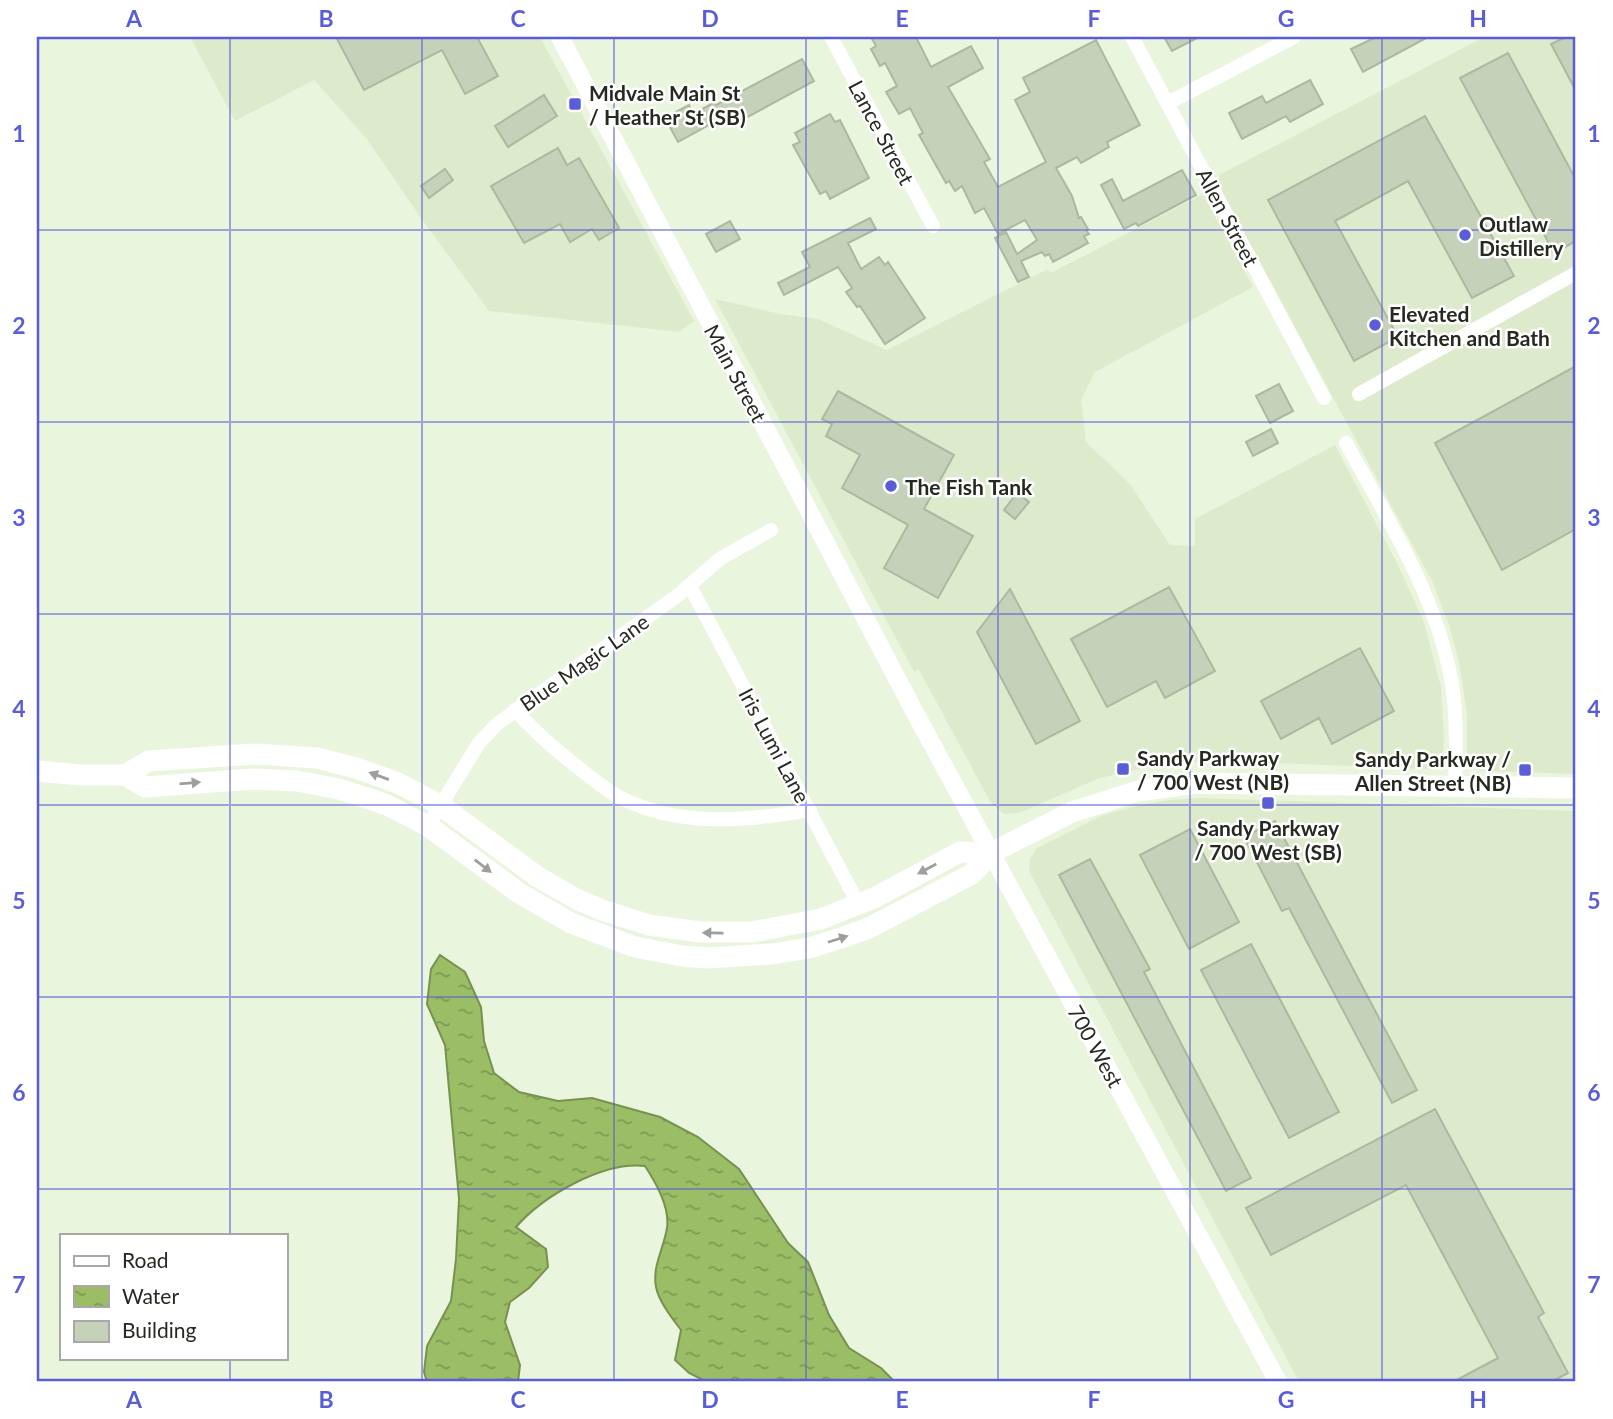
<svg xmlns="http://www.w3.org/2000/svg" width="1613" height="1419" font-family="Lato,sans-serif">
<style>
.built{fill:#ddebcc}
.water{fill:url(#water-ripples);stroke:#779150;stroke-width:2}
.building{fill:#c6d1ba;stroke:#adb8a1;stroke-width:2}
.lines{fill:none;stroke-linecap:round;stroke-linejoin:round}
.minor{stroke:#fff;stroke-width:14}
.tertiary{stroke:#fff;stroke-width:18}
.secondary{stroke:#fff;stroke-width:21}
.oneway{fill:#9d9f9b}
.grid{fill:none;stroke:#5a5ed6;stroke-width:2;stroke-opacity:0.55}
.poi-dot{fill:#5a5ed6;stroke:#fff;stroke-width:2.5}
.labels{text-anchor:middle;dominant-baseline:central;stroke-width:5;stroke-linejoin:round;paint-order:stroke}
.poi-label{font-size:21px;font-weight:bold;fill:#252920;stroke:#fff;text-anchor:start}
.street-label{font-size:21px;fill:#252920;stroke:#fff}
.neatline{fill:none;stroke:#5a5ed6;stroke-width:2.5}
.grid-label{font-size:23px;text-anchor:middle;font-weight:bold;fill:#5a5ed6}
</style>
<defs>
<pattern id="water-ripples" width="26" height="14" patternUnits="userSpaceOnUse" patternTransform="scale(1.75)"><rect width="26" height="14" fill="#9abd65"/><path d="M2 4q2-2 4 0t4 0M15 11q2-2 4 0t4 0" fill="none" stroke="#7d9a53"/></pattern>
</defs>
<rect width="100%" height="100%" fill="#eaf5dd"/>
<g class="built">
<polygon points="190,37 540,37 694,321 679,332 489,311 421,218 367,139 314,80 235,121"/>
<polygon points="1484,37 1576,37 1576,774 1484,771 1478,770 1470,763 1467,754 1467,715 1459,661 1449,625 1433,583 1219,186 1219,175"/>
<polygon points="1203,194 1253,287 1095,372 1081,400 1086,442 1130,484 1170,545 1195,546 1195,519 1335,445 1398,565 1424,622 1441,687 1444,737 1443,757 1438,765 1426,769 1223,761 1164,763 1100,778 1019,813 1004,814 991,803 919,670 914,672 715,299 780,314 818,319 887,350 1048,269 1051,273"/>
<polygon points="1202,798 1576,811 1576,1382 1299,1382 1029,871 1030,859 1037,848 1101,816 1135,806 1170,800"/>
</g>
<path class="water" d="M440 955 465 972 481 1007 484 1041 494 1073 519 1092 558 1101 592 1098 660 1117 698 1137 739 1169 788 1243 808 1262 829 1315 849 1348 881 1368 895 1382H707L689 1373 675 1360 681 1330C672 1318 659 1302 656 1287 652 1266 664 1248 667 1228 670 1207 656 1183 645 1166 603 1161 543 1196 516 1227L546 1249 548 1267 529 1288 510 1302 505 1322 520 1365 518 1382H427L424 1372 427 1346 451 1301 456 1259 459 1199 445 1045 427 1004 431 969Z"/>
<g class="building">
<polygon points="336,37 477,37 498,76 465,94 442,50 364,90"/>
<polygon points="871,37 916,37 931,67 971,46 983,68 948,87 990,159 984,162 998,187 1046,162 1015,100 1030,92 1023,78 1096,40 1140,125 1107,142 1109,147 1081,163 1077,157 1056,168 1072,196 1079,218 1081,217 1088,229 1086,230 1089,234 1084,236 1088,243 1053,262 1049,254 1045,256 1042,252 1021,261 1029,277 1018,282 995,238 1006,232 1017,254 1037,240 1025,220 998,234 984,208 975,213 962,186 955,191 949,181 946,183 919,135 923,133 910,108 899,114 886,92 897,86 885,63 880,66 871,49 876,46"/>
<polygon points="1164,37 1199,37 1172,51"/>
<polygon points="1376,37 1428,37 1363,72 1351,49"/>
<polygon points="1566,37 1576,37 1576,91 1551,44"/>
<polygon points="1508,53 1576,180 1576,241 1554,253 1460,78"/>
<polygon points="802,59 814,81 744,119 738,109 678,142 665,118 689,105 693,114 715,102 716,105"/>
<polygon points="1310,80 1323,104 1290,122 1286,116 1242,139 1229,113 1262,96 1266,103"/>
<polygon points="544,95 557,116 508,147 495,126"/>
<polygon points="830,114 835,122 840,120 869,178 830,199 826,191 820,194 793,145 800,142 795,133"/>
<polygon points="1425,116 1514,276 1472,298 1408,181 1335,221 1398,337 1354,361 1268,200"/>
<polygon points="558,148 567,165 579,158 619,228 599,240 592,229 570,242 560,224 524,243 491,186"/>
<polygon points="445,169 453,180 429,198 421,186"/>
<polygon points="1182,170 1196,195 1138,226 1136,223 1124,229 1101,185 1112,179 1123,201"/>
<polygon points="870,218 876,229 848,243 861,269 879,257 885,265 888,262 925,318 885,344 860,306 857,307 846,292 852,288 838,267 784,295 778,283 810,267 802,252"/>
<polygon points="730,221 740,239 716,252 706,234"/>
<polygon points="1576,366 1576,529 1502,570 1435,443"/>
<polygon points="1279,384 1293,411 1270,423 1256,396"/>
<polygon points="838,391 954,455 924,509 973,536 938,598 884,568 908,525 842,488 860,455 826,436 832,424 822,419"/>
<polygon points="1271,429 1278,443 1253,456 1246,442"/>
<polygon points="1017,493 1029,502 1015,519 1004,510"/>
<polygon points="1169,587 1215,671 1165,698 1156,681 1107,707 1071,639"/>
<polygon points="1010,589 1080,721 1036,744 977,632"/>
<polygon points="1360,648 1394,711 1332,744 1319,718 1281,739 1261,701"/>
<polygon points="1275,821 1417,1090 1392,1103 1289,908 1282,911 1244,837"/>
<polygon points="1190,829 1239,922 1189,949 1140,855"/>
<polygon points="1090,859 1150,969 1144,972 1251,1178 1226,1191 1059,875"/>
<polygon points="1251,944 1339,1112 1289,1138 1201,970"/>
<polygon points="1435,1109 1544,1313 1538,1317 1568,1373 1551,1382 1453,1382 1498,1358 1406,1185 1271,1255 1246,1208"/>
</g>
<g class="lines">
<g class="minor">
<polyline points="831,37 933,226"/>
<polyline points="1132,37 1324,398"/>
<polyline points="1168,103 1294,37"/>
<polyline points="1359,394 1576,273"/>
<path d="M1346 443C1388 520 1437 596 1452 684 1457 717 1456 752 1455 786"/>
<polyline points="690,586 859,905"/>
<path d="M515 710C534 731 553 748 575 765 589 776 603 788 619 797 679 828 746 821 810 810"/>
<polyline points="428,826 479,743 497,724 677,596 721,558 771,530"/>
</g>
<polyline class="tertiary" points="560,37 913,709 1278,1382"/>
<g class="secondary">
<polyline points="37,771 80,775 125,775 145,787 252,779 297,781 339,789 385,804 428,826 519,893 571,923 635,947 682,956 706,958 772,954 809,948 844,937 869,928 972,874 991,853 1072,812 1138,791 1198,783 1576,788"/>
<polyline points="125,775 149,761 255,754 317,758 356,768 398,783 440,805 538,877 578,900 602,910 649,925 700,932 752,932 821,919 876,897 960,852 991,853"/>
</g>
</g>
<defs><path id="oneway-solid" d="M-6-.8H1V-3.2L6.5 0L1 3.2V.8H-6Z" transform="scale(1.75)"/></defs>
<g class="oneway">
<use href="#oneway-solid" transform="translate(379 776) rotate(-160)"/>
<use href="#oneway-solid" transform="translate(190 783) rotate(-5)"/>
<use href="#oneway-solid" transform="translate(483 866) rotate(38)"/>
<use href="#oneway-solid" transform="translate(927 869) rotate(152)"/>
<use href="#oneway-solid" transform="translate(713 933) rotate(-179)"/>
<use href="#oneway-solid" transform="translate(838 939) rotate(-18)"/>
</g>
<path class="grid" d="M230 37V1235M422 37V1382M614 37V1382M806 37V1382M998 37V1382M1190 37V1382M1382 37V1382M37 230H1576M37 422H1576M37 614H1576M37 805H1576M37 997H1576M37 1189H1576M230 1358V1382"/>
<g class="poi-dot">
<rect x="568" y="97" width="14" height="14" rx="3.5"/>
<circle cx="1465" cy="235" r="7"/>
<circle cx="1375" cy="325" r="7"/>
<circle cx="891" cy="486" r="7"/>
<rect x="1116" y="762" width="14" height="14" rx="3.5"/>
<rect x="1518" y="763" width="14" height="14" rx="3.5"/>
<rect x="1261" y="796" width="14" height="14" rx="3.5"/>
</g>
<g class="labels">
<g class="poi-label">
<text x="589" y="92">Midvale Main St<tspan x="589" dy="24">/ Heather St (SB)</tspan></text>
<text x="1479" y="223">Outlaw<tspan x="1479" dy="24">Distillery</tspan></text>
<text x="1389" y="313">Elevated<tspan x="1389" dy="24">Kitchen and Bath</tspan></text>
<text x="905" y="486">The Fish Tank</text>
<text x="1137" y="757">Sandy Parkway<tspan x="1137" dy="24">/ 700 West (NB)</tspan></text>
<text x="1511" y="758" text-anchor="end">Sandy Parkway /<tspan x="1511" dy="24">Allen Street (NB)</tspan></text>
<text x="1268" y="827" text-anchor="middle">Sandy Parkway<tspan x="1268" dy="24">/ 700 West (SB)</tspan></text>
</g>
<g class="street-label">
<text transform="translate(882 132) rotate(62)">Lance Street</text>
<text transform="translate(1228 217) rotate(62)">Allen Street</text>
<text transform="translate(736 373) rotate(62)">Main Street</text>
<text transform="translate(584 662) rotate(-35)">Blue Magic Lane</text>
<text transform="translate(775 745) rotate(62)">Iris Lumi Lane</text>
<text transform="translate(1096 1046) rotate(61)">700 West</text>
</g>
</g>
<rect width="1613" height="1419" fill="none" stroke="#ffffff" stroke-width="77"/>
<rect x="60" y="1234" width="228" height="126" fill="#ffffff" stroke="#a8a9a6" stroke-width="2"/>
<rect x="74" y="1256" width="35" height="10" fill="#ffffff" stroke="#a8a9a6" stroke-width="2"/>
<text x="122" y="1268" font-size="21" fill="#252920">Road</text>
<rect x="74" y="1286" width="35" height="21" fill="url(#water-ripples)" stroke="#a8a9a6" stroke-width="2"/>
<text x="122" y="1304" font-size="21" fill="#252920">Water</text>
<rect x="74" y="1321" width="35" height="21" fill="#c6d1ba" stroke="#a8a9a6" stroke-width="2"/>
<text x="122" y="1338" font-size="21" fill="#252920">Building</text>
<rect x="38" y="38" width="1536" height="1342" class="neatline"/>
<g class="grid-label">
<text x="134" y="27">A</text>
<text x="326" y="27">B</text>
<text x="518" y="27">C</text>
<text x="710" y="27">D</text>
<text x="902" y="27">E</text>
<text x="1094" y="27">F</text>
<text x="1286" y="27">G</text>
<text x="1478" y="27">H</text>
<text x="19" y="142">1</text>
<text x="1594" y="142">1</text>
<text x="19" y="334">2</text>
<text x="1594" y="334">2</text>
<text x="19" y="526">3</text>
<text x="1594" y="526">3</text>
<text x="19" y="717">4</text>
<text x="1594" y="717">4</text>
<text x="19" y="909">5</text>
<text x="1594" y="909">5</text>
<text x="19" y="1101">6</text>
<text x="1594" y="1101">6</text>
<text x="19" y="1293">7</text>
<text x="1594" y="1293">7</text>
<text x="134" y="1408">A</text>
<text x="326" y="1408">B</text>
<text x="518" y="1408">C</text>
<text x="710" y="1408">D</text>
<text x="902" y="1408">E</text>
<text x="1094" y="1408">F</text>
<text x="1286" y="1408">G</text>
<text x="1478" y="1408">H</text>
</g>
</svg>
